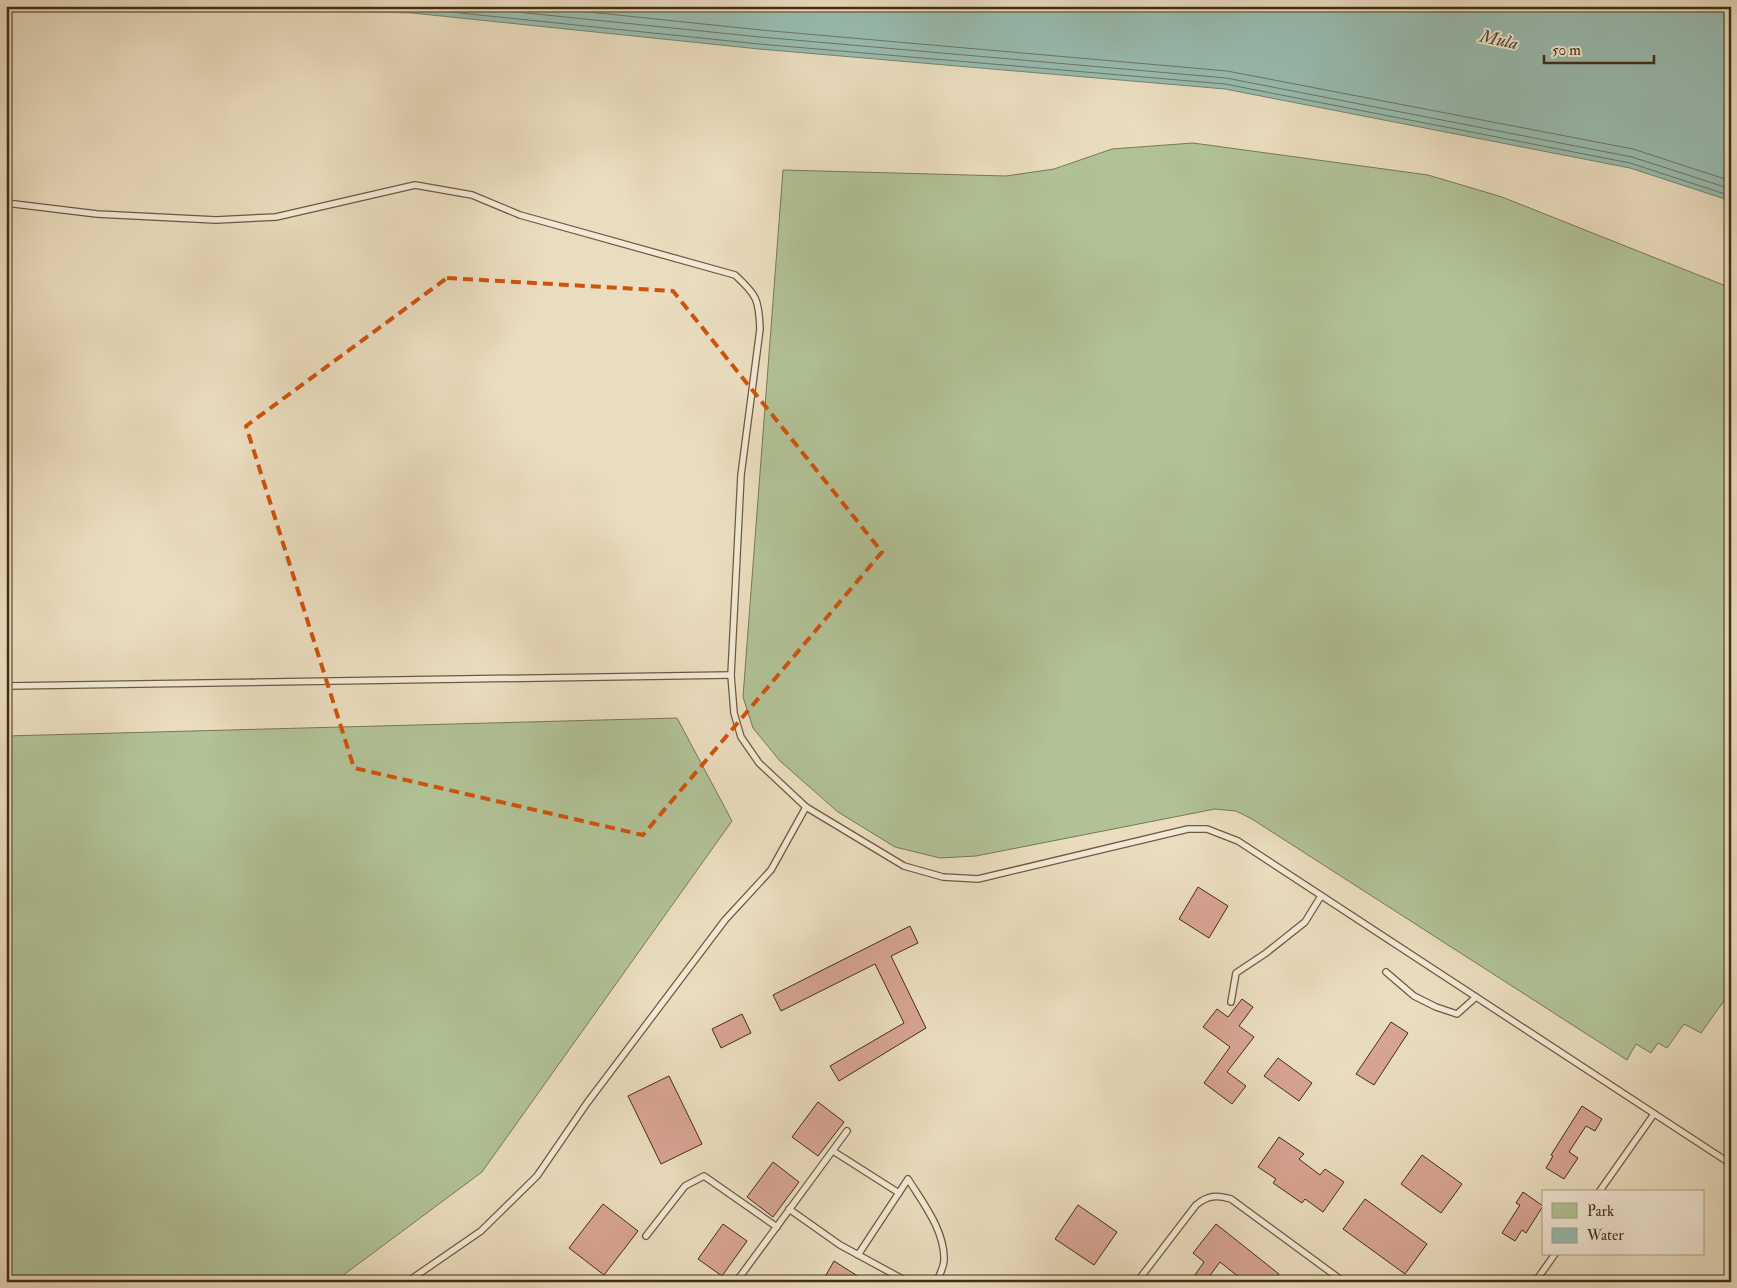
<svg xmlns="http://www.w3.org/2000/svg" width="1737" height="1288" font-family="'IM FELL Double Pica',serif">
<style>
.green{fill:#b1c296;stroke:#7a7854}
.water{fill:#98bcb0;stroke:#768371}
.lines{fill:none;stroke-linecap:round;stroke-linejoin:round}
.shore{stroke:#6e7561;stroke-width:1}
.building{fill:#d7a493;stroke:#432e12}
.lane-casing{stroke:#6d5a3d;stroke-width:8}
.lane{stroke:#f1e9d5;stroke-width:5.5}
.marked{fill:none;stroke:#cf530d;stroke-width:4;stroke-dasharray:10 6;stroke-linejoin:round}
.labels{text-anchor:middle;dominant-baseline:central;stroke-width:4;stroke-linejoin:round;paint-order:stroke}
.water-label{font-size:18px;font-style:italic;fill:#544a32;stroke:#f1e9d5}
</style>
<rect width="100%" height="100%" fill="#eaddbf"/>
<filter id="stains"><feTurbulence type="fractalNoise" baseFrequency=".004" numOctaves="4"/><feColorMatrix values="0 0 0 0 .2 0 0 0 0 .09 0 0 0 0 .02 0 0 0 .5 -.17"/></filter>
<radialGradient id="worn" r=".72"><stop offset=".6" stop-color="#630" stop-opacity="0"/><stop offset="1" stop-color="#630" stop-opacity=".3"/></radialGradient>
<g class="green">
<polygon points="1193,143 1428,175 1502,197 1731,288 1731,991 1701,1033 1684,1024 1667,1048 1658,1043 1651,1053 1636,1044 1627,1060 1252,819 1236,811 1215,809 976,856 940,858 895,847 838,812 780,761 753,728 743,697 783,170 1006,176 1054,169 1112,149"/>
<polygon points="677,718 732,821 482,1172 334,1282 6,1282 6,736"/>
</g>
<polygon class="water" points="116,6 1731,6 1731,201 1630,168 1225,89 759,49 412,13"/>
<g class="lines">
<g class="shore">
<polyline points="342,6 412,8 759,44 1225,84 1630,163 1731,196"/>
<polyline points="458,6 760,37 1226,78 1632,157 1731,189"/>
<polyline points="531,6 761,30 1227,71 1633,149 1731,181"/>
</g>
</g>
<g class="building">
<polygon points="1198,887 1228,906 1209,938 1179,919"/>
<polygon points="910,926 918,943 891,956 926,1028 839,1081 830,1066 904,1023 875,964 781,1011 773,995"/>
<polygon points="1242,999 1253,1007 1239,1026 1254,1037 1227,1072 1246,1086 1232,1104 1204,1083 1230,1047 1203,1027 1217,1009 1228,1017"/>
<polygon points="742,1014 751,1033 721,1048 712,1029"/>
<polygon points="1391,1022 1408,1033 1374,1085 1356,1074"/>
<polygon points="1278,1058 1312,1083 1299,1101 1264,1076"/>
<polygon points="669,1076 702,1144 661,1164 628,1096"/>
<polygon points="818,1102 844,1122 818,1156 792,1137"/>
<polygon points="1582,1106 1602,1119 1595,1131 1586,1126 1569,1152 1578,1158 1564,1179 1546,1168 1553,1156 1551,1155"/>
<polygon points="1279,1137 1304,1154 1299,1159 1320,1175 1325,1169 1344,1182 1323,1212 1305,1199 1302,1203 1273,1183 1276,1179 1258,1167"/>
<polygon points="1422,1155 1462,1184 1441,1213 1401,1184"/>
<polygon points="773,1162 799,1182 773,1217 747,1197"/>
<polygon points="1523,1192 1543,1206 1526,1233 1522,1230 1515,1241 1502,1233 1520,1205 1516,1203"/>
<polygon points="1365,1199 1427,1244 1405,1274 1343,1229"/>
<polygon points="603,1204 638,1231 604,1275 569,1248"/>
<polygon points="1078,1205 1117,1232 1094,1265 1055,1239"/>
<polygon points="723,1224 747,1241 722,1276 698,1259"/>
<polygon points="1216,1224 1279,1274 1273,1282 1245,1282 1220,1262 1205,1282 1190,1282 1204,1262 1193,1253"/>
<polygon points="834,1261 867,1282 822,1282"/>
</g>
<g class="lines">
<g class="lane-casing">
<g id="lane">
<path d="M6 203 97 214 216 220 276 217 415 185 472 195 520 215 735 275C757 295 759 300 760 329L741 475 731 675 734 713 741 737 759 763 806 807 904 866 943 877 978 879 1188 829H1207L1238 841 1731 1164"/>
<polyline points="6,686 731,675"/>
<polyline points="1386,972 1414,996 1436,1007 1457,1014 1476,997"/>
<polyline points="1231,1002 1236,973 1266,953 1305,922 1321,896"/>
<polyline points="1731,1103 1731,1105"/>
<polyline points="833,1151 899,1193"/>
<polyline points="1599,1192 1654,1114"/>
<polyline points="789,1209 840,1245 908,1282"/>
<polyline points="646,1236 685,1186 704,1176 777,1227"/>
<path d="M858 1255 908 1179C923 1203 945 1231 944 1260 944 1267 939 1275 937 1282"/>
<polyline points="407,1282 481,1231 537,1176 587,1103 725,920 771,870 806,807"/>
<polyline points="736,1282 847,1131"/>
<path d="M1137 1282 1196 1205C1208 1195 1217 1195 1231 1199L1344 1282"/>
<polyline points="1535,1282 1555,1254"/>
</g>
</g>
<use href="#lane" class="lane"/>
</g>
<path class="marked" d="M447 278 673 291 882 552 643 835 354 768 246 426Z"/>
<g class="labels">
<g class="water-label">
<text transform="translate(1499 40) rotate(12)">Mula</text>
</g>
</g>
<rect width="1737" height="1288" fill="none" stroke="#eaddbf" stroke-width="25"/>
<rect x="8" y="8" width="1722" height="1273" fill="none" stroke="#432e12" stroke-width="2.5"/>
<rect x="12" y="12" width="1712" height="1263" fill="none" stroke="#432e12"/>
<rect x="1542" y="1190" width="162" height="65" fill="#f1e9d5" stroke="#ab9e87"/>
<rect x="1552" y="1203" width="25" height="15" fill="#b1c296" stroke="#ab9e87"/>
<text x="1587" y="1216" font-size="15" fill="#432e12">Park</text>
<rect x="1552" y="1228" width="25" height="15" fill="#98bcb0" stroke="#ab9e87"/>
<text x="1587" y="1240" font-size="15" fill="#432e12">Water</text>
<path d="M1544 55v8h110v-8" fill="none" stroke="#432e12" stroke-width="2.5"/>
<text x="1552" y="55" font-size="15" fill="#432e12" stroke="#f1e9d5" stroke-width="4" paint-order="stroke">50 m</text>
<rect width="100%" height="100%" filter="url(#stains)"/>
<rect width="100%" height="100%" fill="url(#worn)"/>
</svg>
